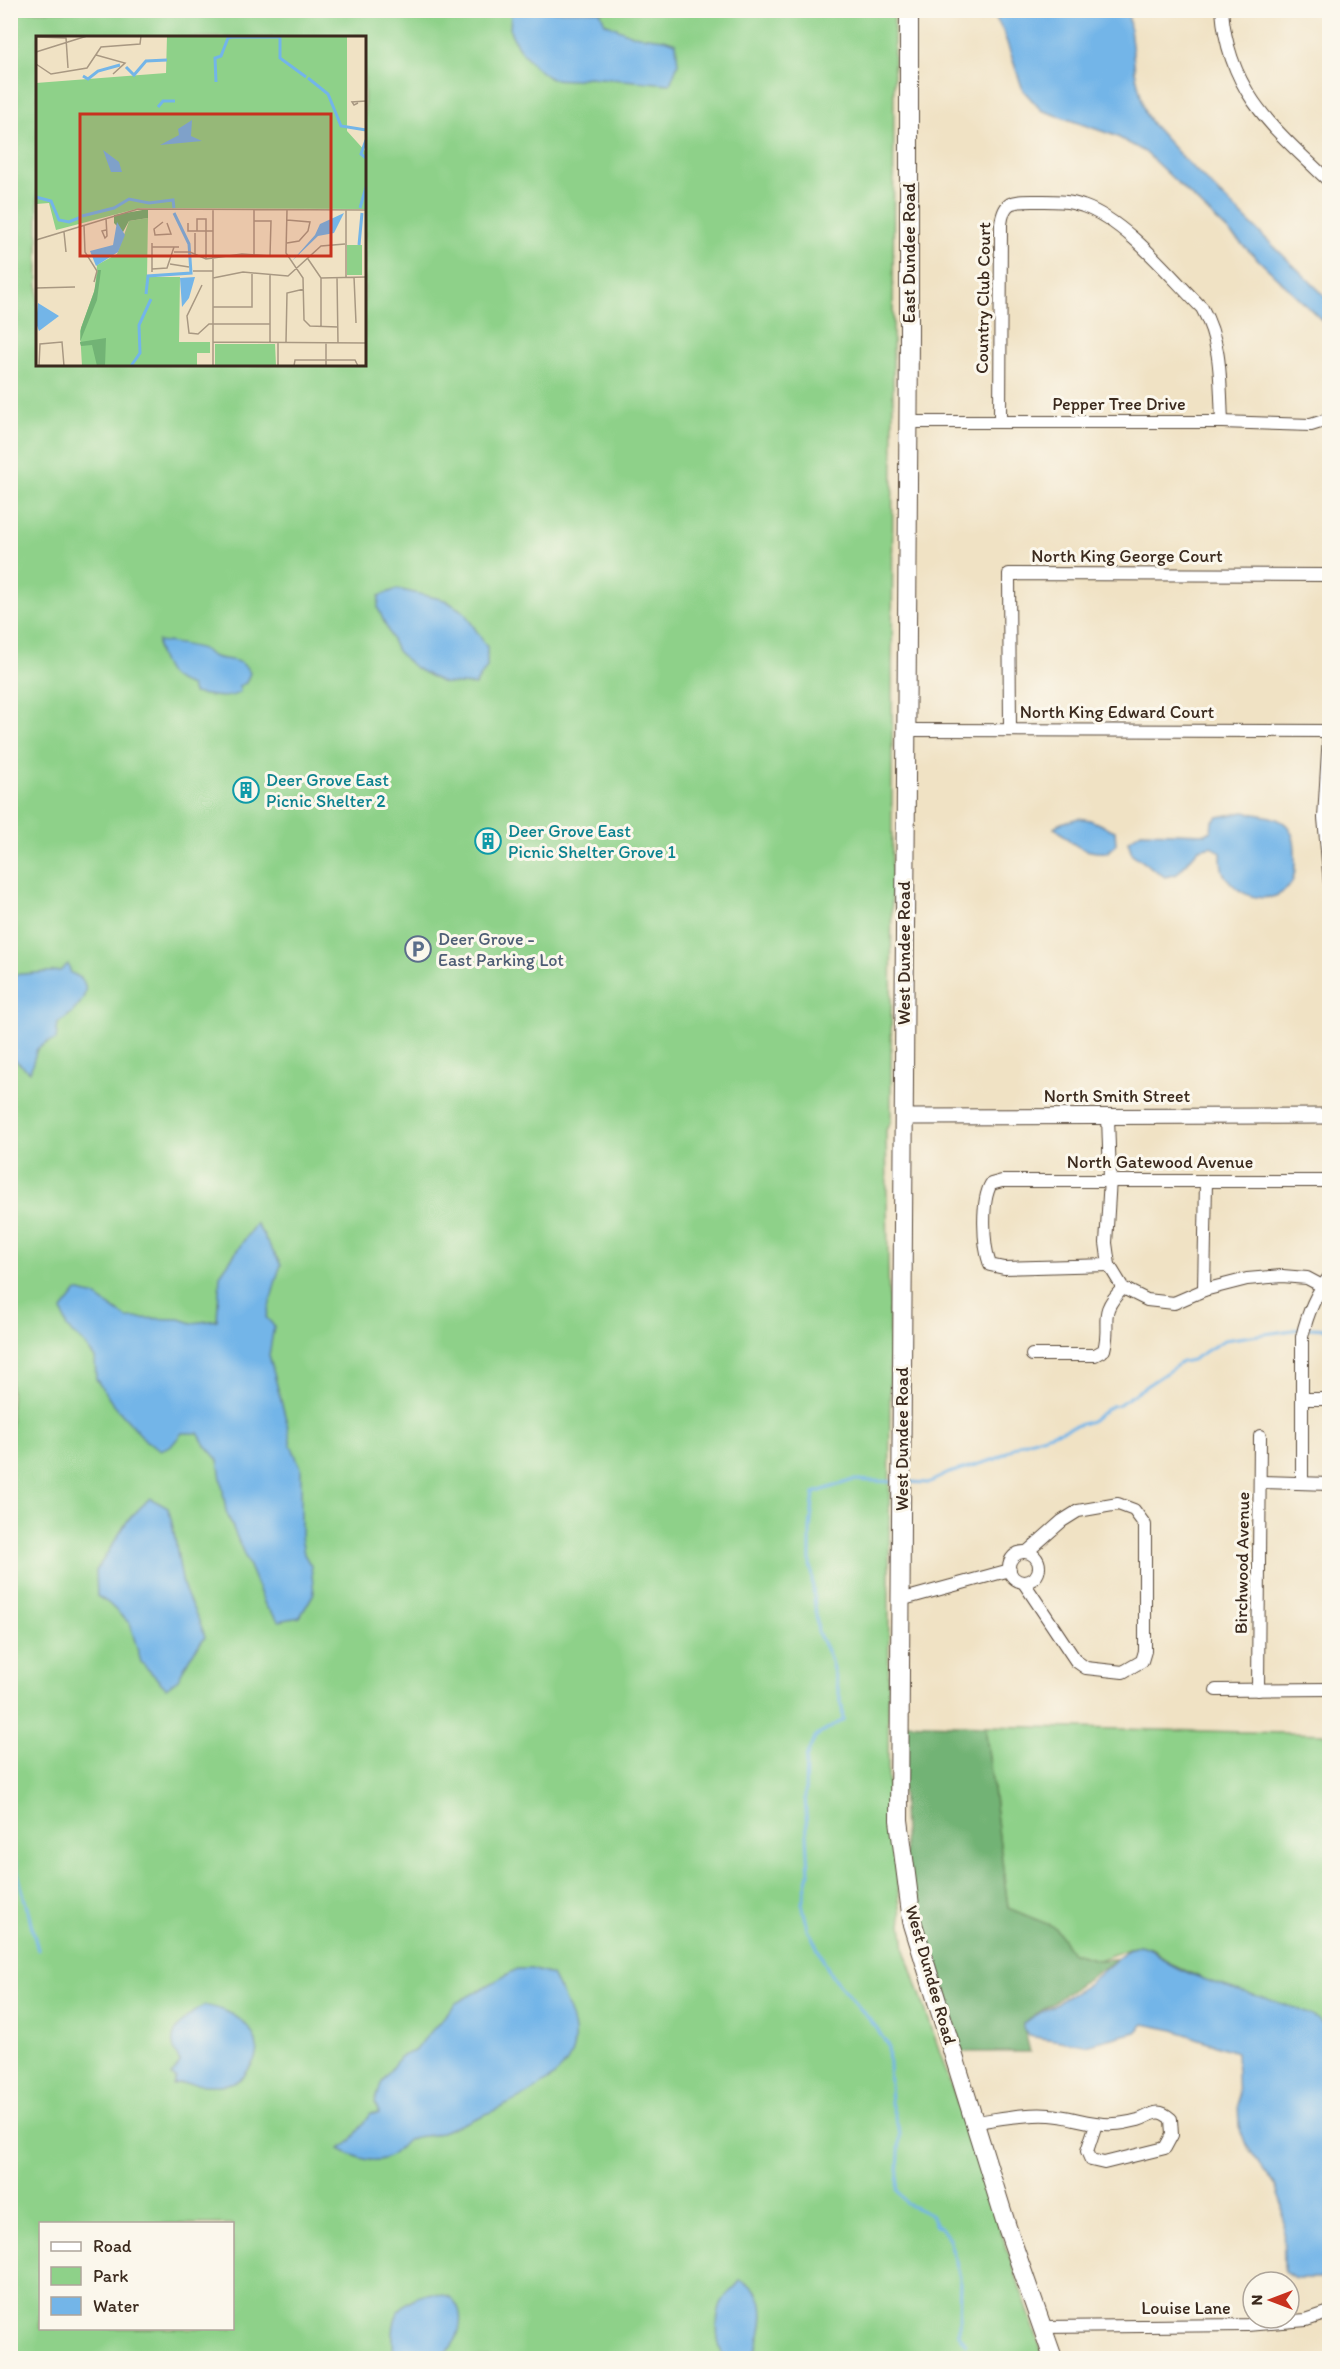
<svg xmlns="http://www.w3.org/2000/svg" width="1340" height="2369" font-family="Itim,sans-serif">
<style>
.green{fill:#8ed189;stroke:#647e54;stroke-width:1.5;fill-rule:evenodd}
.forest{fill:#72b375;stroke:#566e4a;stroke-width:1.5}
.water{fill:#73b5e8;stroke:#577083;stroke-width:1.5}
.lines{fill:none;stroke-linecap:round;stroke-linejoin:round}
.stream{stroke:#73b5e8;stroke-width:3}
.minor-casing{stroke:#564637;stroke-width:14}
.tertiary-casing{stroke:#564637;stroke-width:17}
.primary-casing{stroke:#564637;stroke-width:20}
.minor{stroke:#fff;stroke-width:12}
.tertiary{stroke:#fff;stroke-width:15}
.primary{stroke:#fff;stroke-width:18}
.labels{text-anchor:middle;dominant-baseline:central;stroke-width:6;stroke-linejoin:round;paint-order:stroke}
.street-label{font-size:18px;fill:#3b2a1e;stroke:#fbf7ec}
.culture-label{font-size:18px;fill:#0d838f;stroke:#fbf7ec;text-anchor:start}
.service-label{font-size:18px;fill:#4e5e75;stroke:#fbf7ec;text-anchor:start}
.inset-river{fill:none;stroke:#73b5e8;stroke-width:3}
.inset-road{fill:none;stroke:#a89882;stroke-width:1.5}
.view{fill:#c8321e;fill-opacity:0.15;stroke:#c8321e;stroke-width:3}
.inset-edge{fill:none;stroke:#3b2a1e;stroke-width:3}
</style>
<rect width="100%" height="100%" fill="#fbf7ec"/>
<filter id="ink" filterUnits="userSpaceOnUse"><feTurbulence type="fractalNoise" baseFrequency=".0167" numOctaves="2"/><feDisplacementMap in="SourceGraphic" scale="12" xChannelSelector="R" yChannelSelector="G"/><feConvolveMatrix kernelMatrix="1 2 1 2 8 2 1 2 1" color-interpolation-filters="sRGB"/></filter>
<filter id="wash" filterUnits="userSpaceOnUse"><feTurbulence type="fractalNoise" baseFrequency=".008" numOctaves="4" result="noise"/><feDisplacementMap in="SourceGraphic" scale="24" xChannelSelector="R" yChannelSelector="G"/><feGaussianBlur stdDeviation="1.35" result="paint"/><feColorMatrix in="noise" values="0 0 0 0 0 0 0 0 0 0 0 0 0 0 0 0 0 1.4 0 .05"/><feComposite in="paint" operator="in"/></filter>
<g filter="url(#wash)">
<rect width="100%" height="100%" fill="#f0e2c4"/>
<g class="green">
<path d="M11 11H894L891 1121 886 1130 890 1385 888 1801 905 1950 1044 2358H11ZM38 38H364V364H38ZM40 2224H232V2328H40Z"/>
<polygon points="985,1726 1329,1734 1329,2029 1326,2024 1303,2012 1210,1982 1169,1963 1153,1949 1139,1945 1098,1960 1071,1953 1055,1927 1032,1924 1008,1908"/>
</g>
<polygon class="forest" points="900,1723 985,1726 1008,1908 1055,1927 1072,1953 1098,1960 1117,1959 1023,2023 1030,2052 953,2052 905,1863"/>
<g class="water">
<polygon points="511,11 600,11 605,23 632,35 664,39 676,43 678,64 670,84 588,77 572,80 551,79 534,66 518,47 510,31"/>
<polygon points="992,11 1128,11 1135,71 1145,113 1152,124 1183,158 1329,300 1329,327 1145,152 1116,136 1041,110 1023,90 1003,31"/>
<polygon points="397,589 445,600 464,612 487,647 487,667 475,685 443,683 415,668 397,651 378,608 379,596"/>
<path d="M158 641C167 642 197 646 204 650 207 651 209 655 212 656 226 662 241 656 250 673L246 683 239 686 240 692C227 701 207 695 193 693L191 686C170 679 168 675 160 656 158 650 157 648 158 641Z"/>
<path d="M1244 812C1276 818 1296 817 1295 856 1295 865 1296 876 1291 884 1275 905 1247 900 1231 883 1228 879 1224 876 1223 872 1221 866 1221 859 1221 853L1212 846 1199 849 1177 874 1165 877 1132 854 1128 841 1141 832 1205 834 1211 831 1212 822 1218 817Z"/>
<path d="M1079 818 1090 820 1115 831 1116 844 1108 852C1097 853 1083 851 1074 844 1066 839 1063 832 1054 828L1058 824Z"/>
<path d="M68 964 71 973C102 985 76 1012 58 1023L56 1040 48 1042 37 1049 30 1072 11 1057V975L60 971Z"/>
<path d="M256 1223 281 1265C274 1282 272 1300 266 1317L274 1326 269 1355 287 1423 291 1445 301 1468V1536L304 1554 311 1566 314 1593 300 1617 279 1621 266 1607 226 1511 218 1460 205 1445 198 1433H182L172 1445 161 1450 146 1441 112 1403 96 1379 95 1358 83 1342 67 1328 62 1310 77 1291 95 1296 127 1318 180 1319 192 1323 217 1320 220 1275Z"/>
<path d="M150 1498 168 1508C176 1533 177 1558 183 1584 188 1603 200 1618 205 1637L190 1657 178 1679 166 1688 141 1662 130 1624 108 1603 97 1596 96 1571 128 1520Z"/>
<path d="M1139 1945C1159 1950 1156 1956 1170 1964 1182 1971 1196 1976 1209 1981 1238 1993 1312 2006 1329 2029V2278H1295L1284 2271 1283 2207 1275 2185 1246 2145 1239 2126 1236 2052 1174 2030 1144 2024 1136 2032 1086 2045 1029 2036 1023 2028V2023L1084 1987 1128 1950Z"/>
<path d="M517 1969H531L552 1975C564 1998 583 2031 570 2057 555 2090 469 2122 436 2134 428 2137 416 2135 409 2139 400 2145 397 2155 383 2159 368 2163 352 2156 340 2149L350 2142 371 2113H379L375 2102 381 2084 399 2057 414 2051 456 2003Z"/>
<path d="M204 2006C233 2007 273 2037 250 2067 248 2070 245 2075 242 2078 220 2092 196 2080 173 2085L176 2078 172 2076 180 2063C178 2057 174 2051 173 2045 170 2029 191 2012 204 2006Z"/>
<path d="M740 2281C774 2290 763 2334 752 2358H724C717 2345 715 2322 720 2307 722 2297 734 2289 740 2281Z"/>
<path d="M433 2293C438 2294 446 2295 451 2298 470 2313 458 2350 437 2358 428 2361 405 2359 394 2358 391 2322 392 2300 433 2293Z"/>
</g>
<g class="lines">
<g class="stream">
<polyline points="1309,1328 1330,1329"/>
<polyline points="896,1482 853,1480 814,1493 810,1529 810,1562 818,1632 830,1657 842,1706 843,1720 815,1737 806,1758 805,1795 809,1873 802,1903 808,1929 831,1975 876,2027 888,2046 891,2103 900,2134 897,2190 907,2204 931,2215 936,2225 940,2226 949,2239 960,2276 959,2334 966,2344"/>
<polyline points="909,1482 928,1483 949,1473 996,1459 1020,1444 1091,1421 1111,1406 1118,1405 1182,1362 1192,1360 1224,1340 1300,1329"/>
<polyline points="12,1851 38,1950"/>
<polyline points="972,2354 974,2358"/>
</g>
</g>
</g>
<g filter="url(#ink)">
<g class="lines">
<g class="minor-casing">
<g id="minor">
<path d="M1222 10C1228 92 1275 130 1330 182"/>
<polyline points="908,422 1222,422 1311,425 1330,419"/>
<path d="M1000 422 1001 224C1004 201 1012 201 1033 201 1050 201 1067 200 1083 206 1126 221 1169 275 1202 308 1222 343 1220 382 1222 422"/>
<polyline points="1330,717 1324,818 1330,884"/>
<polyline points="905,730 1328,731"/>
<polyline points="1010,730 1009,574 1330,575"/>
<polyline points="1108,1116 1110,1179 1106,1243 1109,1265 1123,1288"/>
<path d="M1109 1265 1004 1268 990 1265C983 1245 981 1201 991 1184L1002 1181H1330"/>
<polyline points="1123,1288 1147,1300 1174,1303 1204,1290 1247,1279 1282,1276 1307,1278 1322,1286"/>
<polyline points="1204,1290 1206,1181"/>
<path d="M1032 1355H1095L1104 1350C1112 1320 1096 1315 1123 1288"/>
<polyline points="1302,1399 1330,1399"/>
<polyline points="1261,1482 1330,1484"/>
<path d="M1302 1483V1337C1307 1315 1315 1294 1330 1276"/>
<circle cx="1024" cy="1567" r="15"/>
<polyline points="1024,1583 1076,1661 1086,1668 1123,1672 1142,1661 1145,1651 1145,1525 1134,1510 1118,1504 1078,1511 1062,1521 1027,1552"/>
<polyline points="900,1600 1010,1570"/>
<polyline points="1216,1690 1330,1689"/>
<polyline points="1258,1690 1260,1436"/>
<path d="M975 2122C999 2119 1025 2113 1050 2115 1071 2116 1093 2126 1114 2124 1122 2124 1130 2122 1138 2120 1152 2116 1156 2106 1171 2119L1172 2135 1165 2148 1104 2163 1091 2160 1087 2151 1096 2124"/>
<polyline points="1041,2327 1247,2325 1306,2320 1330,2312"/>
</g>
</g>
<g class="tertiary-casing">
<polyline id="tertiary" points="903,1117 1330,1116"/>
</g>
<g class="primary-casing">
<polyline id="primary" points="909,10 909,334 899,1820 912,1921 1007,2227 1053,2358"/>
</g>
<use href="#minor" class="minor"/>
<use href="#tertiary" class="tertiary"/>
<use href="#primary" class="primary"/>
</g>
</g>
<defs>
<g id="building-ring" transform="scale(1.35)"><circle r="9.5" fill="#fbf7ec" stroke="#0f9aa8" stroke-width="1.5"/><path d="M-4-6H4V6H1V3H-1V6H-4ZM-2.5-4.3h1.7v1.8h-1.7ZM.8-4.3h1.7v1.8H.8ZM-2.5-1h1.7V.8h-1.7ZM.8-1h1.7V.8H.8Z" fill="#0f9aa8"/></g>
<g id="parking-ring" transform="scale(1.35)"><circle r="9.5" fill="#fbf7ec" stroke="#5c6f8a" stroke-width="1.5"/><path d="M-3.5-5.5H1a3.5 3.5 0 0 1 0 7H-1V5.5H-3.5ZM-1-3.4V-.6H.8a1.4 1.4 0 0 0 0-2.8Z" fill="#5c6f8a"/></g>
</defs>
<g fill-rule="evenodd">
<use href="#building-ring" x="246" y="790"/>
<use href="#building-ring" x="488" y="841"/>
<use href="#parking-ring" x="418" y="949"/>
</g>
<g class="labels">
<g class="street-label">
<text transform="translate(909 253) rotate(-90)">East Dundee Road</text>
<text transform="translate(983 298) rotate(-89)">Country Club Court</text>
<text x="1119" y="404">Pepper Tree Drive</text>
<text x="1127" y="556">North King George Court</text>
<text x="1117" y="712">North King Edward Court</text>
<text transform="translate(904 953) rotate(-90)">West Dundee Road</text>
<text x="1117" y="1096">North Smith Street</text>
<text x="1160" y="1162">North Gatewood Avenue</text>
<text transform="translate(902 1439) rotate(-90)">West Dundee Road</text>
<text transform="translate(1242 1563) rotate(-89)">Birchwood Avenue</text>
<text transform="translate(931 1975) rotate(74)">West Dundee Road</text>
<text x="1186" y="2308">Louise Lane</text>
</g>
<g class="culture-label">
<text x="266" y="780">Deer Grove East<tspan x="266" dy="21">Picnic Shelter 2</tspan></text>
<text x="508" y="831">Deer Grove East<tspan x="508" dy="21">Picnic Shelter Grove 1</tspan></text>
</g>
<g class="service-label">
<text x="438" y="939">Deer Grove -<tspan x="438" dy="21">East Parking Lot</tspan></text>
</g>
</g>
<g transform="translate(36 36)">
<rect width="330" height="330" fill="#f0e2c4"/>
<path d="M131 0H311V95L330 116V173L104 172 20 194 13 167 0 168V47L130 37ZM112 182 111 241H144L143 306H174V317H161V330H46L44 295 59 253 61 229 81 218 93 185ZM311 209H326V239H311ZM179 308H239L240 330H179Z" fill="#8ed189"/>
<path d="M112 173V182L93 185 87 196 78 187V179ZM62 234H65L61 264 44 306 70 302 69 330H61L56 309 45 310 44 307 45 292 58 256Z" fill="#72b375"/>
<path d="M156 84 155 100 166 105 124 109 143 99 142 93ZM67 114 83 126 86 136H75ZM308 177 298 197 282 200 256 225 279 199 284 188ZM81 186 89 199 82 216 60 230 54 215 77 209ZM159 241 153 262 146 271 144 242ZM2 267 23 280 3 295 0 287Z" fill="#73b5e8"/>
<path class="inset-river" d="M90 31 98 39 110 25 131 24M47 40 52 43 62 35 84 29M272 42 292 58 305 90 330 94M180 46 179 22 185 20 192 2 196 1H244V22L270 41M122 71 127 65H139M330 104 325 118 330 122M0 161 15 165 23 184 33 186 45 181M324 172 330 151M46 180 78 172 93 163 113 167 137 164 138 172M323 209 326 177M110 258 112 240 155 237 153 208 138 177M95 330 104 317 103 289 115 263"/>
<path class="inset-road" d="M0 1 30 2 32 32M0 16 51 0M60 19 89 27 77 38M0 28 15 38 51 32 65 11 104 8 105 0M322 67 318 69 316 66 330 65M177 173V330M251 174 250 217 267 242 268 284 274 290 302 291M251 184 274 186 272 195 263 205 251 207M127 186 118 193 119 199 135 198 131 187M152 187V195H177M48 189 49 216 61 235 58 246M70 194 66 195 69 202 71 200 70 182M161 195V183H170V223M28 196 30 216M159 197V218M0 204 102 173 330 174M116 207V236M116 211H143M138 216H154L170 223 206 218 234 220 235 185H218M218 219V174M272 223 285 242V290M134 228 153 231M116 233 131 232 138 211M157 235H177M234 239V306M301 241 302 307M310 241V174M318 241 320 287M177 242 207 236 252 240 285 210 309 208M285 242 330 241M166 249 151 280 153 297 162 298 173 288H234M0 252 39 251M177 271H216V237M177 306 330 307M250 306 251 257 268 253M3 330 4 308 26 306 28 330M242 330V306M258 330 259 324H319L322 330M290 330V307"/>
<path class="view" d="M44 78H295V220H44Z"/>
<rect width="330" height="330" class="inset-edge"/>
</g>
<rect width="1340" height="2369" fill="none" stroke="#fbf7ec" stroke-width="36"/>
<rect x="39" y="2222" width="195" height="108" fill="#fbf7ec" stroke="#aea59a" stroke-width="1.5"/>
<rect x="51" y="2242" width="30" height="9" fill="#ffffff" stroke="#aea59a" stroke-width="1.5"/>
<text x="93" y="2252" font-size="18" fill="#3b2a1e">Road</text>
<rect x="51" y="2267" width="30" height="18" fill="#8ed189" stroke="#aea59a" stroke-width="1.5"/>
<text x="93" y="2282" font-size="18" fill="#3b2a1e">Park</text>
<rect x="51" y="2297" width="30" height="18" fill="#73b5e8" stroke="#aea59a" stroke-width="1.5"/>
<text x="93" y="2312" font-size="18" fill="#3b2a1e">Water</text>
<g transform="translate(1271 2300) rotate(270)"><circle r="28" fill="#fbf7ec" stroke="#aea59a" stroke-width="1.5"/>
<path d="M0-4.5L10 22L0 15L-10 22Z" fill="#c8321e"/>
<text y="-9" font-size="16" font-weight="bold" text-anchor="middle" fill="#3b2a1e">N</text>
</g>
</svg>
